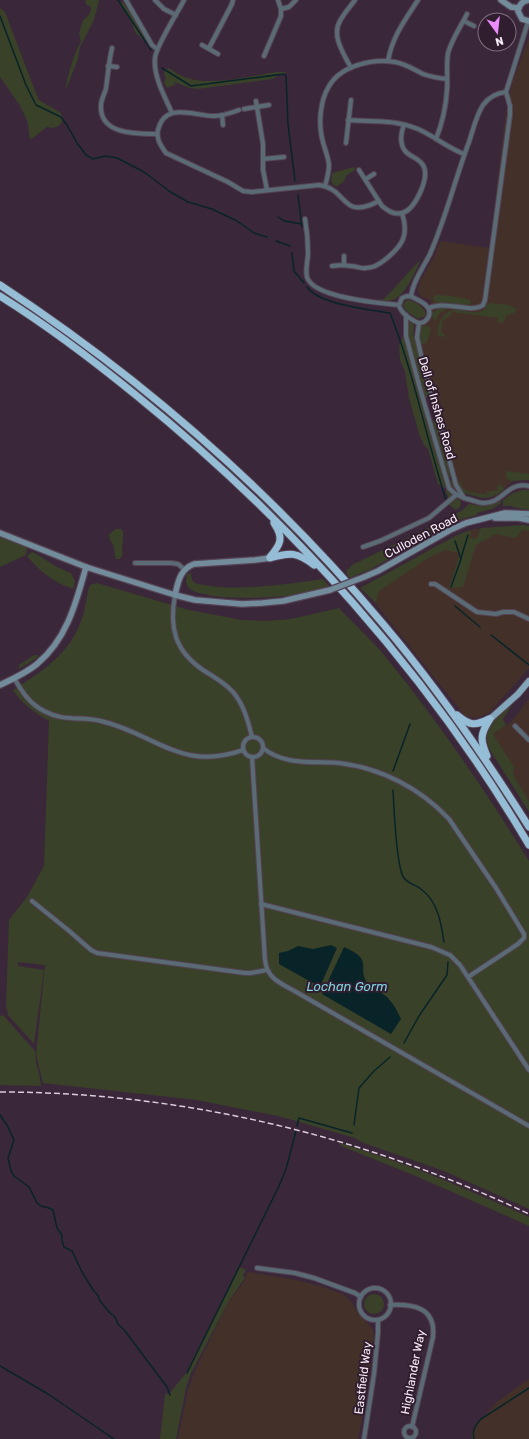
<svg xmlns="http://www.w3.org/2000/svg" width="529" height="1439" font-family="Rubik,sans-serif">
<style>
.commercial{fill:#433129}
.green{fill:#394129}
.water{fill:#082428}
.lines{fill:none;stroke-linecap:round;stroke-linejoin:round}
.stream{stroke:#082428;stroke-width:1.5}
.street-casing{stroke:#554354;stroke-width:6}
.secondary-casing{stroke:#554354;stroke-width:8}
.primary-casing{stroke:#554354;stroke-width:8}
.highway-casing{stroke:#554354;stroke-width:9}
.street{stroke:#5a6b75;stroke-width:4}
.secondary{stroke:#728c9c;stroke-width:5.5}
.primary{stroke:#84a6ba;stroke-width:6}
.highway{stroke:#95bdd6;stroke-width:7}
.rail{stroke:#dbcdda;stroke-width:1.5;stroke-dasharray:6 3;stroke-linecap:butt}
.secondary-bridge-casing{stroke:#554354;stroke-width:8;stroke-linecap:butt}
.secondary-bridge{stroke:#728c9c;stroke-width:5.5}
.labels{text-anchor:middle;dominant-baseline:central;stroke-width:4;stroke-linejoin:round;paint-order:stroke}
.street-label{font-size:12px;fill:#f9ecf8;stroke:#301d2e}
.water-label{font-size:13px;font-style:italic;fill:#7ed4e2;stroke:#301d2e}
</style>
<rect width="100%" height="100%" fill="#3a2739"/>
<g class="commercial">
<polygon points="529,38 529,480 523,478 513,481 497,495 487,498 482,498 463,493 457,484 419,337 419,330 431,314 431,300 421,297 418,291 418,287 422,278 436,253 440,241 489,248 506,112 512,83"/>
<polygon points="520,526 529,527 529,668 490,712 477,718 465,716 365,590 434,547 474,529"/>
<polygon points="529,699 529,801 514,776 493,734 512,721"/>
<polygon points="248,1272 291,1279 313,1284 343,1294 352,1302 354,1307 372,1329 374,1334 365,1403 358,1439 178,1439 188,1390 195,1371 227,1305 246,1279 245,1278"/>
<polygon points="529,1379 529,1439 472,1439 471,1436 474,1427 498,1401"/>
</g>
<g class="green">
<path d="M86 0H99L94 20 80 47 78 59 66 89C65 82 76 48 81 42L79 33 83 20C88 17 91 13 91 7L87 5 85 2Z"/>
<polygon points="123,2 142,30 149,45 147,44 135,32 132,23 121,6 121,3"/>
<polygon points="0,8 5,12 37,96 39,100 61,113 63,119 60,125 54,128 47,127 30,140 28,124 25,116 19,104 0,77"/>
<path d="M169 68C176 73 182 77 191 79 214 85 252 76 276 72H285V74L279 75 273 79 198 89 190 88 174 82 175 85 167 88 164 82 166 78 164 74 165 70Z"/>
<path d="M354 167 355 170 347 175 342 184 341 183 337 187C330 183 331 181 332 173Z"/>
<path d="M421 259C416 271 405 296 393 300 387 302 380 300 374 300L384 299Z"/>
<path d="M436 295C447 295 459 297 470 300L471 304C461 309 445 305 435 302L433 298Z"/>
<path d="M407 300C414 300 424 307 426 314L425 316 418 319 405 310 403 304Z"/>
<path d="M490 303 509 305 515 308 516 310 514 313 507 315 503 323 497 322 498 318 452 312 451 315 443 320 441 331 446 337 438 336C437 330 438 323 442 318 455 299 472 320 485 309L486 304Z"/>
<polygon points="441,308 448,308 440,313 435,321 432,316 432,313 437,309"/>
<polygon points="409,321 414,325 413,335 415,338 429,393 425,401 431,420 436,421 451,474 449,481 452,480 455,490 455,491 449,482 446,486 452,495 449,499 446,492 446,487 444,488 438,484 428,449 424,445 419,434 409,398 405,372 400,360 399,346 404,334 409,333"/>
<polygon points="424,325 430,327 431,330 427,342 424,344 421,343 419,336 420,328"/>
<polygon points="507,471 529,474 529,480 511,481 506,478 506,473"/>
<path d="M459 482H461C462 494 477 493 487 494V491H497L498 484 502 485 504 490C485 503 483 497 463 493L457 483Z"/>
<polygon points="522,490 529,490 529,510 513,507 513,506 503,506 503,500 513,493"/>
<path d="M456 498 460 500C462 505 460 508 456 510L448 504Z"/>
<polygon points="501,501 501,503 492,509 477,513 477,515 462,519 450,524 371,569 349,578 346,571 352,565 450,517 461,511 469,504 484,506"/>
<polygon points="524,525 529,526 529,531 522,530 516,538 496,534 476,545 463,587 449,588 460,553 445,550 428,558 379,591 376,603 360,588 459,534 471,530 470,538 477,538 481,528"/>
<path d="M116 529H121L123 531V541L122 547 123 554 120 559H116C114 555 115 549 113 545 109 538 106 535 116 529Z"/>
<polygon points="0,537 24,546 27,548 26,555 0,567"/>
<path d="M32 552 35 553 57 567 71 573 75 581 73 589C54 582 40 572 27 556Z"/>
<path d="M191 573 192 580 195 583C230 593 287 584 323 579L329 586C320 589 310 593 300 594 279 598 205 602 189 588 185 584 186 579 187 574Z"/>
<path d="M97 583 189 610 242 620 267 621 291 619 339 608C356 626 374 642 389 661 440 724 486 792 529 861V1209L444 1171 361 1142 355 1138 278 1116 197 1100 43 1083 36 1055 45 965 18 962V966L44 970 34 1044 8 1015 6 1006 9 920 27 897 44 866 49 721C35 713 22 704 13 690 41 672 67 656 80 624 85 613 86 599 89 587L92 584Z"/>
<polygon points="34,655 37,655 38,657 19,669 19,665"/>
<path d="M514 702 503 719 506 725 493 734 514 767 513 772 514 776 529 801V812L490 750C479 727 498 717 514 702Z"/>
<polygon points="3,1015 35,1051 36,1063 39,1073 41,1086 0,1085 0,1016"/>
<path d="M339 1143C405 1162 467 1189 529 1217V1226L418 1177 341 1146Z"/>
<polygon points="240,1267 246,1270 243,1276 245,1278 229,1301 191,1373 186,1388 176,1439 160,1439 165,1394 169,1394 186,1373"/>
<circle cx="374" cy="1304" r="10"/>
</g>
<g class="water">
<polygon points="331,945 337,948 320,987 279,964 279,953 288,951 298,946 313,949"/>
<path d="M344 947C376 961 355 967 369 986 373 990 378 991 383 994 391 999 397 1010 401 1019L391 1034 322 994Z"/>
</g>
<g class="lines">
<g class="stream">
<polyline points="118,0 151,50"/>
<polyline points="0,16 26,85 36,105 61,117 67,125 77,143 86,155 93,159 106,156 117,158 144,172 169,191 188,202 212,209 237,221 254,233 267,237"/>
<polyline points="162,68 191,86 284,74 286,76 288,124 295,181"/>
<polyline points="298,195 302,227"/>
<polyline points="278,217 284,221 302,224"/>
<polyline points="276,241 290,246"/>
<polyline points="292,253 294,271 304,283"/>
<path d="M307 287C320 305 368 309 390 313 414 373 426 438 446 500"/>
<polyline points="461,558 468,535"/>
<polyline points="451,587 461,559 455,541"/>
<polyline points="455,606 480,627"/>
<polyline points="491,635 529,665"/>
<polyline points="393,771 410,724"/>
<path d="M393 790C394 807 396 868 404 878 408 884 417 885 422 890 438 902 441 923 444 942"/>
<polyline points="404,1043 419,1016 447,975 448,962"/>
<polyline points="0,1115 7,1125 14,1140 8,1158 11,1171 14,1176 29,1187 37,1203 41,1206 49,1208 53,1210 57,1228 62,1235 62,1241 64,1247 72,1251 82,1272 93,1290 97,1294 100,1301 110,1313 115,1317 118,1324 125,1331 167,1387 170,1395"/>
<polyline points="354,1125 359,1088 374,1071 390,1057"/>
<polyline points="297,1126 299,1118 352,1133"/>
<polyline points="0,1366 48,1394 114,1439"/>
<polyline points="187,1373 279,1186 286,1169 296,1131"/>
<path d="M474 1439C472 1430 475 1426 481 1419L529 1388"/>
</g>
<g class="street-casing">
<g id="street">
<polyline points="126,0 152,45 157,49"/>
<polyline points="155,0 164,9 176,15"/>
<polyline points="281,9 289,7 296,0"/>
<polyline points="464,21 474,26"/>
<polyline points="202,45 218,54"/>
<path d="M112 48C109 61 108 74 106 88 105 94 101 99 101 105 99 135 137 134 157 134"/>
<polyline points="209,48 232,4 233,0"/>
<polyline points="264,56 281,16 281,9 278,0"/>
<path d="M388 61C392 37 405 20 418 0"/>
<polyline points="108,66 117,67"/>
<path d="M351 68C344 54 331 36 340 21 344 13 350 7 355 0"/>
<polyline points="256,101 263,144 263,170 267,190"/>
<polyline points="244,109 269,105"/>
<path d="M239 110C231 113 223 116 214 116 194 116 165 101 158 130 156 139 161 146 166 153L228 182 243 191 252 192 319 185C349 189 340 221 379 201"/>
<path d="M172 113C165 97 153 76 155 58 156 46 178 12 184 0"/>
<polyline points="222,115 223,125"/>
<path d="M348 120C373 122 393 119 418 129 434 136 448 148 464 154"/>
<path d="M436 139C442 124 446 106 447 90 448 78 446 66 448 53 452 39 461 26 467 14"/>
<polyline points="346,143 351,100"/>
<polyline points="263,159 284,157"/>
<path d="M359 170 382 206C388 211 394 215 402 213 415 210 429 179 424 167 421 160 416 159 410 155 399 149 400 135 404 125"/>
<polyline points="366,179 374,174"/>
<path d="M325 186C327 179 329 172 329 165 328 154 322 144 321 132 319 119 321 100 328 88 339 66 372 58 395 62 406 64 413 69 423 74 431 77 438 78 447 79"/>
<path d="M305 219C307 230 308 241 308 253 308 261 305 269 307 277 313 298 380 303 399 305"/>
<polyline points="344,256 344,265"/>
<path d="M332 266C338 265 344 265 351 266 356 266 361 269 366 268 374 268 380 264 386 259 403 245 409 235 402 213"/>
<path d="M407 296C412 296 414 298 418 300 422 302 426 304 428 308 432 314 427 323 419 323 415 322 411 319 408 317 404 314 400 310 399 305L402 298Z"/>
<path d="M411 296C413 281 423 268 430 254 446 218 455 179 469 142 473 130 476 116 483 105 489 97 497 93 506 92"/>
<path d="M429 308C446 300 471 314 483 305L485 300 510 115V106L506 92 528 22"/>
<path d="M406 315V336L419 385 449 488C455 495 462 498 471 500 475 501 479 503 483 503 503 504 507 481 529 486"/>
<polyline points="419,323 417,337 421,355 456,485 464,498"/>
<polyline points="363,547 380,541 429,518 456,495"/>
<polyline points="135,563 171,563 178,564 185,570"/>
<polyline points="431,584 435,584 477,612 496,614 503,612 514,612 529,619"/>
<path d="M175 595C169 628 175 651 203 670 214 677 224 682 233 692 244 705 248 721 252 737"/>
<path d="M14 678C22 692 30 704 44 711 64 722 81 716 101 721 156 734 180 772 243 750"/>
<polyline points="515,726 529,740"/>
<circle cx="253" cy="747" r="10"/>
<path d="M263 748C285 766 313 761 339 763 381 768 420 788 449 819L496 888 524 934V938L518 944 468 977"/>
<path d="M252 757 265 960C267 980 283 984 298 993L529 1126"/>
<polyline points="32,901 68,930 91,950 97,953 245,973 251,973 267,970"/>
<polyline points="261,904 431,947 450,955 460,965 529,1070"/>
<polyline points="257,1268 295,1273 314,1278 355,1293 361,1297"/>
<circle cx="375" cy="1304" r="16"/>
<path d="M390 1305C413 1304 436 1307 433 1337L412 1427"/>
<circle cx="410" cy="1432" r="6"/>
<polyline points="364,1439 374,1374 378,1333 378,1320"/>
</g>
</g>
<g class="secondary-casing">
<g id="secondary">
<polyline points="501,0 511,7 519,8"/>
<path d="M529 0C522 1 519 5 518 11L522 19 529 21"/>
<polyline points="495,518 519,518 529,520"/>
<polyline points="0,533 86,567 175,595 195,600 242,604 262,603 283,601 330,590"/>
<polyline points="364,577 378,571 450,530 466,523 505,513 529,514"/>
<path d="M175 595C178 582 180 569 194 564L255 560 270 558"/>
<path d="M0 685C13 679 26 673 37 664 67 639 76 603 86 567"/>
</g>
</g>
<g class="primary-casing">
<polyline id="primary" points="490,719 518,694 529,681"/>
</g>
<g class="highway-casing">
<g id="highway">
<path d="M0 285C143 379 273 493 384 625 437 688 485 757 529 827"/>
<path d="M0 296C48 326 93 360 137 396 291 521 428 673 529 845"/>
<path d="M270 557C281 544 284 538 274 523"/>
<path d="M270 558C290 552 297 552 314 565"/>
<path d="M457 715C470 726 475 726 489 719"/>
<path d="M487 756C480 740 480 734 490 719"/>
</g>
</g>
<use href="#street" class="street"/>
<use href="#secondary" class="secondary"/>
<use href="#primary" class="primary"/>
<use href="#highway" class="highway"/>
<path class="rail" d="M0 1092C183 1092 364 1136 529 1214"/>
<g class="secondary-bridge-casing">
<polyline id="secondary-bridge" points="330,590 364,577"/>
</g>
<use href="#secondary-bridge" class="secondary-bridge"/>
</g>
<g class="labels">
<g class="street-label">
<text transform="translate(437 408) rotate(74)">Dell of Inshes Road</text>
<text transform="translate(421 536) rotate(-28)">Culloden Road</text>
<text transform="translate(413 1372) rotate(-79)">Highlander Way</text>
<text transform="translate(363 1378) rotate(-83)">Eastfield Way</text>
</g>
<g class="water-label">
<text x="347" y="986">Lochan Gorm</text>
</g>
</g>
<g transform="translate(497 32) rotate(165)"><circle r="19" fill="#301d2e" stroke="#80707f"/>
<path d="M0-3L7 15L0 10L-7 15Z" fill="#eb8dfc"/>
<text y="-6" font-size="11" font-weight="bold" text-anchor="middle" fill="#f9ecf8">N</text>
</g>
</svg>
